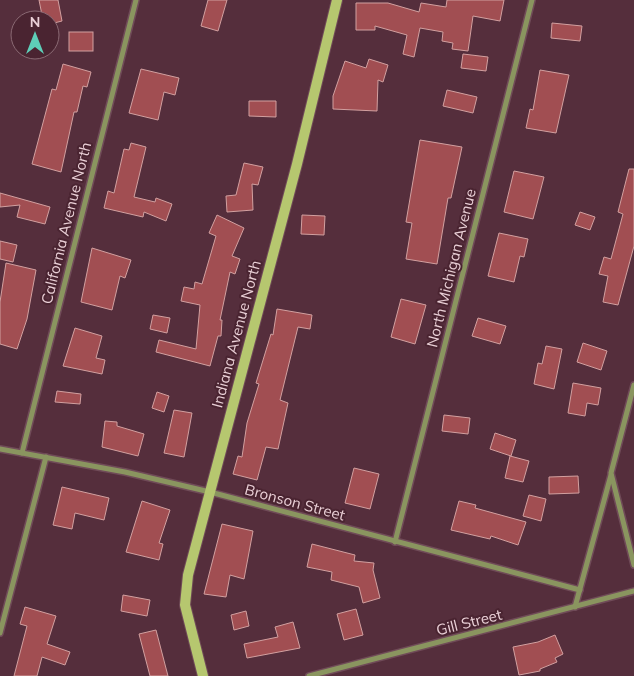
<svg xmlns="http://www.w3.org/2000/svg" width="634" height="676" font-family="Mulish,sans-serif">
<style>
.building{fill:#a14e52;stroke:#d2a0a0}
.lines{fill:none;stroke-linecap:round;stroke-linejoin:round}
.street-casing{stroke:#704b58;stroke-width:8}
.secondary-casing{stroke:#704b58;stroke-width:12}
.street{stroke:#8a955f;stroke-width:5}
.secondary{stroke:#b6c76f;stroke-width:10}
.labels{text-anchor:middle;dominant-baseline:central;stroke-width:4;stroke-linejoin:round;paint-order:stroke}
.street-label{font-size:15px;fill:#ead0d7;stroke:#4a2431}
</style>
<rect width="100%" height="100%" fill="#552e3c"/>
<g class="building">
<polygon points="39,0 58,0 62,21 50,24 50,20 43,20"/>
<polygon points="208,0 227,0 218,31 201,26"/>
<polygon points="447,0 504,0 500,21 473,16 468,51 452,49 453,43 442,41 443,32 420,28 414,57 403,54 407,35 375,26 375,30 356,30 356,3 388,3 419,12 421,3 446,7"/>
<polygon points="552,23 582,26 580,41 551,38"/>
<rect x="69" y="32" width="24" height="19"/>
<polygon points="463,54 488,57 486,71 461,68"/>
<polygon points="369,59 388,65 383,82 378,80 377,111 333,109 333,96 345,61 366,68"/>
<polygon points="63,64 91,72 87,87 83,86 77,112 74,112 61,172 32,164 52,89 56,90"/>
<polygon points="141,69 179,78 175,95 164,92 158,120 129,113"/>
<polygon points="540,70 569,75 556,133 526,128 530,109 533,110"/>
<polygon points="447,90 477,97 473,113 443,106"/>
<polygon points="249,101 276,101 276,117 249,116"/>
<polygon points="420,140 462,147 451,198 448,198 437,264 406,259 412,223 406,222"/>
<polygon points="131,143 146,147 134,197 155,202 156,198 172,204 166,221 144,212 143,217 104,208 108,191 114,193 124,149 129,150"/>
<polygon points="244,163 263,167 258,185 252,184 253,210 227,212 226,196 236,195"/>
<polygon points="629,169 634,169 634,246 618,305 603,302 608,276 599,274 604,257 611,259 623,214 618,212"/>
<polygon points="514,171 544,177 533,219 504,212"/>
<polygon points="0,193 50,207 45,224 17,217 20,205 0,207"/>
<polygon points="580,212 595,217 590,230 575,225"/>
<polygon points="217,215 244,228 232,256 240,259 235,274 230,272 220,320 222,320 221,336 218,336 210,366 156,352 159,340 196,349 200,305 181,301 184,287 194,289 195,282 202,284 216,236 209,233"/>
<polygon points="302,215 325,216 324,235 301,234"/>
<polygon points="499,233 528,239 524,257 520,256 514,282 488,276"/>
<polygon points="0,241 17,245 13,262 0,259"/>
<polygon points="92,248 131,260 125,278 120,276 112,310 81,302"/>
<polygon points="6,263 36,270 27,319 17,349 0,344 0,302"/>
<polygon points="401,299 426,305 415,344 391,337"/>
<polygon points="277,309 312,315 310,329 298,327 280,400 288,403 278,449 266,447 257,480 233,474 238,456 242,457 247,423 259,384 256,383 271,334 273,335"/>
<polygon points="153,315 170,318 167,333 150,329"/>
<polygon points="478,318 506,326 500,344 472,336"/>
<polygon points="75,328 102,336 96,358 105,360 102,374 63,366"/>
<polygon points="583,343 607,351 601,370 577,362"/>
<polygon points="546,346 562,349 554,389 534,384 538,363 542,364"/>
<polygon points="573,383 601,388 598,405 587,403 585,416 568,413"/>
<polygon points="57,391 81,394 80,404 55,402"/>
<polygon points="157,392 169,396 164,412 152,408"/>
<polygon points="174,410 192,413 184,457 164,453"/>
<polygon points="444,415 470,418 468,434 442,431"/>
<polygon points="105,421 117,422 117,426 144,434 138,456 102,447"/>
<polygon points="495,433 516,440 511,456 490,449"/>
<polygon points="510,456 529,461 523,482 505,478"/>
<polygon points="354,468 379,474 370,509 345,503"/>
<polygon points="578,476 579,493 549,494 549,477"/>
<polygon points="62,487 109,498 104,520 75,513 72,529 53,525"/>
<polygon points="529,495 546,499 541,521 523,516"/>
<polygon points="142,501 170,510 159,543 163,544 159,560 126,552"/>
<polygon points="459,501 476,505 475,508 526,522 518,545 491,536 490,539 451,530"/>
<polygon points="222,524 253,531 244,579 230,575 226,597 204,594"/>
<polygon points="312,544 355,555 354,561 374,563 373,570 380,598 363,603 359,587 331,580 332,572 307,567"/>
<polygon points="123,595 150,600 147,616 121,611"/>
<polygon points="25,607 56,616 47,644 70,652 65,665 42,657 37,676 14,676 27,626 20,624"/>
<polygon points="356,609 363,635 344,640 337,614"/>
<polygon points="246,611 249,626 234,630 231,615"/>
<polygon points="293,622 300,648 247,658 244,644 278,637 275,627"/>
<polygon points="156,630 168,676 150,676 139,634"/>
<polygon points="555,635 563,654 555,658 557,662 540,669 540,671 519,675 513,647 538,642"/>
</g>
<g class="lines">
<g class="street-casing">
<g id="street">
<polyline points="634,385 611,473 634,565"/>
<polyline points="0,449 125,472 210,492 580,590"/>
<polyline points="22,453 136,0"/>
<polyline points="395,542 532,0"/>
<polyline points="575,607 611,475"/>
<polyline points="0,633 46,457"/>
<polyline points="309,676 634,591"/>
</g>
</g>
<g class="secondary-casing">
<polyline id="secondary" points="203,676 185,605 188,575 297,164 337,0"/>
</g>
<use href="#street" class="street"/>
<use href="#secondary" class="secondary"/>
</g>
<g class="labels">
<g class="street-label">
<text transform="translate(66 223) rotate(-76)">California Avenue North</text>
<text transform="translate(451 268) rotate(-76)">North Michigan Avenue</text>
<text transform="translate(236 334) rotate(-75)">Indiana Avenue North</text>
<text transform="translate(295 502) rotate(15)">Bronson Street</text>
<text transform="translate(469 622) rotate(-14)">Gill Street</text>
</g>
</g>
<g transform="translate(35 35)"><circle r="24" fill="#4a2431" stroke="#8a6973"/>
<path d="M0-4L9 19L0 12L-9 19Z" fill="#5eceb8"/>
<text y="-8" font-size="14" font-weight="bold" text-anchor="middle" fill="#ead0d7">N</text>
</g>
</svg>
